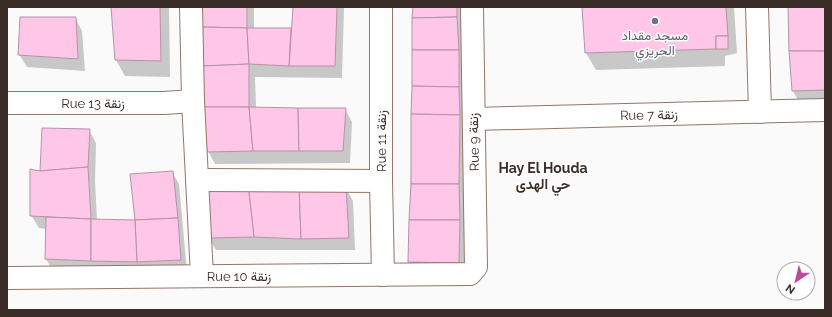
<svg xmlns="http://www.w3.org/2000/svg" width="832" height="317" font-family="Raleway,Vazirmatn,sans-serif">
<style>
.shadow{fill:#0003}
.building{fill:#fec6e7;stroke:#b593a7}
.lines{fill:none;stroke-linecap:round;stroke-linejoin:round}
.minor-casing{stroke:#967466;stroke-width:24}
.minor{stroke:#fff;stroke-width:22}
.worship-dot{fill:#6b7280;stroke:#fff;stroke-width:1.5}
.labels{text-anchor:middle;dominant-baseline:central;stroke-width:3;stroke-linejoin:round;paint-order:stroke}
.worship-label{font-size:13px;fill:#5b616d;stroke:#fff}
.street-label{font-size:13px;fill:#3a2c26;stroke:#fff}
.neighbourhood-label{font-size:14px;font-weight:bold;fill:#3a2c26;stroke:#fff}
</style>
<rect width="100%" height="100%" fill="#fafafa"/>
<g class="shadow">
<polygon points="112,7 169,7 170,77 125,76 116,60"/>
<polygon points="202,7 254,7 254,29 292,29 294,7 344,7 342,78 255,77 256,108 345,109 352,122 350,163 215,164 208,151"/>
<polygon points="414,7 465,7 466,275 417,275 409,262"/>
<polygon points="583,7 734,7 737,53 725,56 725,66 596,70 586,53"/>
<polygon points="789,7 825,7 825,102 800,104 793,91"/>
<polygon points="75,18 82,31 85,71 27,67 19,54"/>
<polygon points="89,130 96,143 95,181 97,220 136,221 172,172 179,184 187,272 53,271 46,259 47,229 39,228 31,215 41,172"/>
<polygon points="346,188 353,201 355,250 216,250 209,238"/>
</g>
<g class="building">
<polygon points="111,7 160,7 161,61 115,60"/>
<polygon points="201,7 247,7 247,28 202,27"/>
<polygon points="293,7 337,7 335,66 289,66"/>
<polygon points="413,7 457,7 457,17 412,18"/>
<polygon points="582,7 726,7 728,36 716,36 716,49 585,53"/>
<polygon points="788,7 825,7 825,51 789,51"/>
<polygon points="20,17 76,17 78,59 18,55"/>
<polygon points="457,17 459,50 412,50 412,18"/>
<polygon points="202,27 247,28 249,64 203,66"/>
<polygon points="247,28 291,28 289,66 249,64"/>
<rect x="716" y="36" width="12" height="13"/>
<polygon points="412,50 459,50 459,87 412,86"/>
<polygon points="789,51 825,51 825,90 792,91"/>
<polygon points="249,64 249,107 202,107 203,66"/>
<polygon points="412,86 459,87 460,115 411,114"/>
<polygon points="202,107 249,107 253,151 207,152"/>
<polygon points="249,107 298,108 299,151 253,151"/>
<polygon points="298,108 346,108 343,151 299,151"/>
<polygon points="411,114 460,115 459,184 411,184"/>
<polygon points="42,128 90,129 88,167 40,171"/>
<polygon points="88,167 91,219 30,216 30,169 40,171"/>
<polygon points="173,171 178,218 135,220 130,174"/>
<polygon points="248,184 299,185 301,239 254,237"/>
<polygon points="248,184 254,237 208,238 208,185"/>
<polygon points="411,184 459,184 460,220 409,220"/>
<polygon points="299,185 346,187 349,238 301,239"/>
<polygon points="46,217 91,219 91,261 45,259"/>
<polygon points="178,218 181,260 137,262 135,220"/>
<polygon points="91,219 135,220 137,262 91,261"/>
<polygon points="409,220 460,220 459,263 408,262"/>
</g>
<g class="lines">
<g class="minor-casing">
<g id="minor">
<polyline points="381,7 381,181 383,275"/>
<polyline points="757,7 760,112"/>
<polyline points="193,101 202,276"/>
<polyline points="7,103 164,103 193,101 191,7"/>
<polyline points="474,119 825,110"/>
<polyline points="197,180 381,181"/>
<polyline points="7,278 470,274 476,267 472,7"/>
</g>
</g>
<use href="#minor" class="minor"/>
</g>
<circle class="worship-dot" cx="655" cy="21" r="4"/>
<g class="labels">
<g class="worship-label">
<text x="655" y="35">مسجد مقداد<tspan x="655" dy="15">الحريزي</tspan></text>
</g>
<g class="street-label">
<text x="93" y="103">Rue 13 زنقة</text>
<text transform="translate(649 115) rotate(-1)">Rue 7 زنقة</text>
<text transform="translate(381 141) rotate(-90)">Rue 11 زنقة</text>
<text transform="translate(474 142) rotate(-91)">Rue 9 زنقة</text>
<text x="239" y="276">Rue 10 زنقة</text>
</g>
<g class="neighbourhood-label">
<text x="543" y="168">Hay El Houda<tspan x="543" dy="16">حي الهدى</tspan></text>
</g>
</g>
<rect width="832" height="317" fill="none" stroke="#3a2c26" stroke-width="16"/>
<g transform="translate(796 281) rotate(215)"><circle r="19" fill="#ffffff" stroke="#b0aba8"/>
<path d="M0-3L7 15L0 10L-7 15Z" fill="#c0469a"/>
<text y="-6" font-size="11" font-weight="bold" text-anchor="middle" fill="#3a2c26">N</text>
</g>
</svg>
